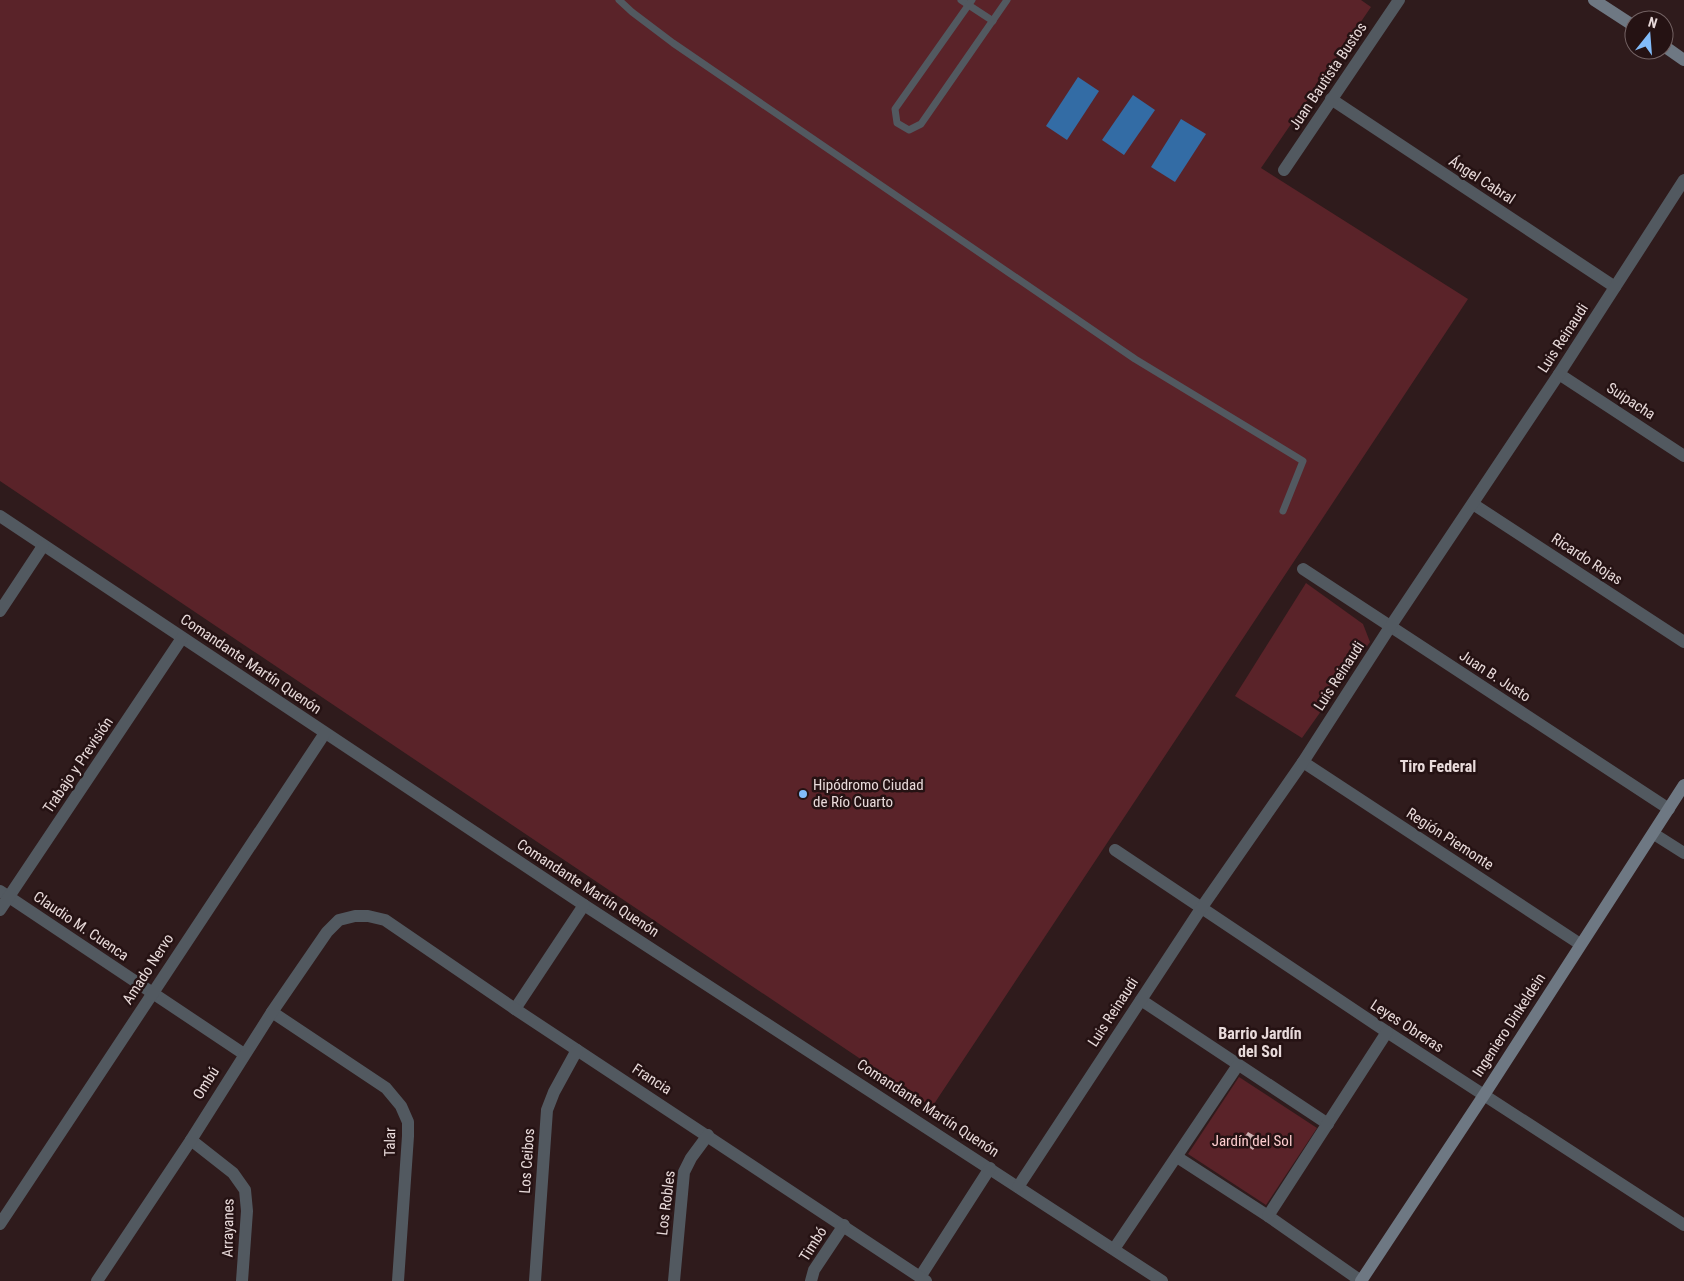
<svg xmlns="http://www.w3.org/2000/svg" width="1684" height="1281" font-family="'Roboto Condensed',sans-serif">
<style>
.green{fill:#5a2329}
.water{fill:#336ca5}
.building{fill:#ccb1b2}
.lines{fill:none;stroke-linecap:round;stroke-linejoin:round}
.service{stroke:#525960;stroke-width:7}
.minor{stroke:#525960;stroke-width:12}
.secondary{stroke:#6e7883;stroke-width:12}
.poi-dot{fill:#82bcfa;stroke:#251213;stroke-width:2}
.labels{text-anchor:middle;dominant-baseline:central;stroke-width:5;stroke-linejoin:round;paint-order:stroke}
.street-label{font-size:15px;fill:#e8dada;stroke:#251213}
.poi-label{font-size:15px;fill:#e8dada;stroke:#251213;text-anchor:start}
.park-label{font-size:15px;fill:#fdccce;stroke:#251213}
.neighbourhood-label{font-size:16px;font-weight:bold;fill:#e8dada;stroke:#251213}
</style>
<rect width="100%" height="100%" fill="#2f1b1c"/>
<g class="green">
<polygon points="0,0 1361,0 1371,7 1261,168 1468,299 932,1107 0,481"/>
<polygon points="1306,583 1363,624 1370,642 1302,738 1235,696"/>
<polygon points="1239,1077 1317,1128 1266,1205 1188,1154"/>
</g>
<g class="water">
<polygon points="1078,77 1099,91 1067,140 1046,126"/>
<polygon points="1133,95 1155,110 1124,155 1102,140"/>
<polygon points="1181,119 1206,134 1175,182 1151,167"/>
</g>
<polygon class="building" points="1248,1132 1260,1139 1253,1150 1241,1142"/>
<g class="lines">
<g class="service">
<polyline points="619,0 632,12 673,43 1135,359 1303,461 1283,511"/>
<polyline points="961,0 993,21"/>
<polyline points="972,0 895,109 897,123 909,130 921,124 1007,0"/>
</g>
<g class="minor">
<polyline points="1331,99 1615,287"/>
<polyline points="1284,170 1399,0"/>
<polyline points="1559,374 1684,456"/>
<polyline points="1473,504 1684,642"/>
<polyline points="0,516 584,905 1162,1281"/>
<polyline points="1303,569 1669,809"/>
<polyline points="0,611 43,546"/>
<polyline points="1303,762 1580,944"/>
<polyline points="1654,834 1684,853"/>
<polyline points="1115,850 1387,1032 1684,1225"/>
<polyline points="0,891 244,1054"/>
<polyline points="0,910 182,638"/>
<polyline points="1141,1000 1328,1124"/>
<polyline points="515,1009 584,905"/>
<polyline points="272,1012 386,1088 401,1106 408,1122 408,1136 398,1281"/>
<polyline points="191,1140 233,1173 245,1190 247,1211 242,1281"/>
<polyline points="1177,1157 1268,1216 1361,1281"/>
<polyline points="1018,1187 1202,907 1303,762 1390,627 1559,374 1684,180"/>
<polyline points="1268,1216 1387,1032"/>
<polyline points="0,1224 325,733"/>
<polyline points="1114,1249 1238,1065"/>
<polyline points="920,1277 990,1168"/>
<polyline points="97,1281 191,1140 272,1012 327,932 339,920 355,916 368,916 385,920 515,1009 926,1281"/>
<polyline points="535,1281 547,1110 554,1092 577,1050"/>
<polyline points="674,1281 684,1172 691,1158 708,1135"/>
<polyline points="811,1281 814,1270 844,1225"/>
</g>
<g class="secondary">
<polyline points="1594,0 1634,26"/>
<polyline points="1664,46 1684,60"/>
<polyline points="1361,1281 1484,1095 1684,785"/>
</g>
</g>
<circle class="poi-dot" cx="803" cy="794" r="5"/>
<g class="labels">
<g class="street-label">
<text transform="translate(1328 76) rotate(-56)">Juan Bautista Bustos</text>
<text transform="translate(1482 180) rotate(33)">Ángel Cabral</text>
<text transform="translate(1563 338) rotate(-57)">Luis Reinaudi</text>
<text transform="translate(1631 401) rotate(33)">Suipacha</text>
<text transform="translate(1587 559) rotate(33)">Ricardo Rojas</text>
<text transform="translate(251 664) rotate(34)">Comandante Martín Quenón</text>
<text transform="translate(1339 676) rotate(-57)">Luis Reinaudi</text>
<text transform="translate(1495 676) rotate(33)">Juan B. Justo</text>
<text transform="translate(78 765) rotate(-56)">Trabajo y Previsión</text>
<text transform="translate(1450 839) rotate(33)">Región Piemonte</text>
<text transform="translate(588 888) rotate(33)">Comandante Martín Quenón</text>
<text transform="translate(81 926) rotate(34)">Claudio M. Cuenca</text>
<text transform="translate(148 969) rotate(-57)">Amado Nervo</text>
<text transform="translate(1113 1012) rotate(-57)">Luis Reinaudi</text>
<text transform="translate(1509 1025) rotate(-57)">Ingeniero Dinkeldein</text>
<text transform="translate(1407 1026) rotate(33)">Leyes Obreras</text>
<text transform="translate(652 1079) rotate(33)">Francia</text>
<text transform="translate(206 1083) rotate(-58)">Ombú</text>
<text transform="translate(928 1108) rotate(33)">Comandante Martín Quenón</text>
<text transform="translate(390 1142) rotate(-89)">Talar</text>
<text transform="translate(527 1161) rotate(-86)">Los Ceibos</text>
<text transform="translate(666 1203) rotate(-83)">Los Robles</text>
<text transform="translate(228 1228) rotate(-89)">Arrayanes</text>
<text transform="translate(813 1244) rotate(-58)">Timbó</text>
</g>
<g class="poi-label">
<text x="813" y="785">Hipódromo Ciudad<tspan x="813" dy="17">de Río Cuarto</tspan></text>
</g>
<g class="park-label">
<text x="1252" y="1141">Jardín del Sol</text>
</g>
<g class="neighbourhood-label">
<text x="1438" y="766">Tiro Federal</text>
<text x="1260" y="1033">Barrio Jardín<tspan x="1260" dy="18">del Sol</tspan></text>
</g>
</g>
<g transform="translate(1649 35) rotate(17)"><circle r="24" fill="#251213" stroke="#736263"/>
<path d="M0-4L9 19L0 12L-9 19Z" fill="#82bcfa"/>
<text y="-8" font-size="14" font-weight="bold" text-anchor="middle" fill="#e8dada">N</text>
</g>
</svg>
